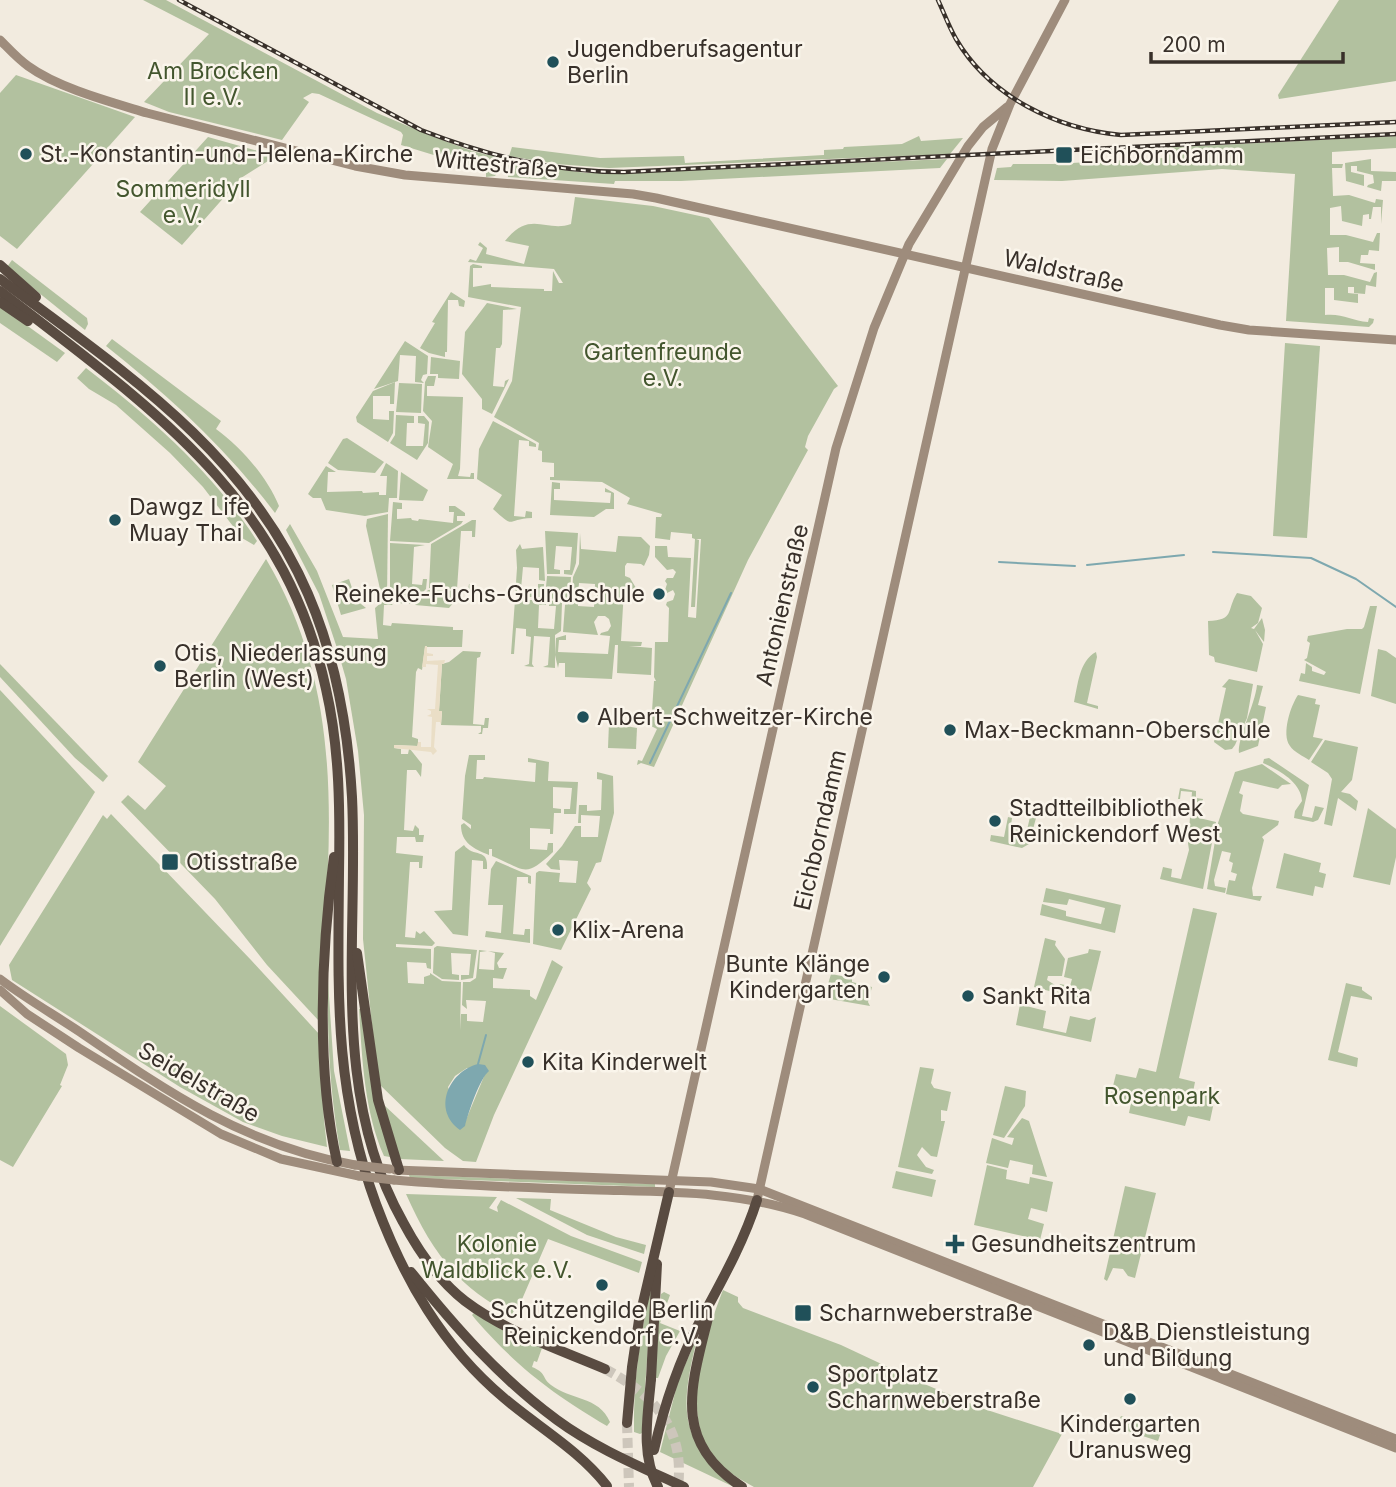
<svg xmlns="http://www.w3.org/2000/svg" width="1396" height="1487" font-family="Inter,sans-serif">
<style>
.green{fill:#b2c19f;fill-rule:evenodd}
.plaza{fill:#eadec6}
.water{fill:#7ea8af}
.lines{fill:none;stroke-linecap:round;stroke-linejoin:round}
.stream{stroke:#7ea8af;stroke-width:2}
.highway-tunnel{stroke:#cdc6bb;stroke-width:10;stroke-dasharray:10 5;stroke-linecap:butt}
.secondary{stroke:#9e8c7c;stroke-width:9}
.highway{stroke:#594b41;stroke-width:10}
.rail-casing{stroke:#38302a;stroke-width:4.5}
.rail{stroke:#faf5eb;stroke-width:2;stroke-dasharray:5;stroke-linecap:butt}
.secondary-bridge{stroke:#9e8c7c;stroke-width:9}
.highway-bridge{stroke:#594b41;stroke-width:10}
.poi-dot{fill:#205059;stroke:#faf5eb;stroke-width:2.5}
.labels{text-anchor:middle;dominant-baseline:central;stroke-width:5;stroke-linejoin:round;paint-order:stroke}
.poi-label{font-size:23px;fill:#38302a;stroke:#faf5eb;text-anchor:start}
.park-label{font-size:23px;fill:#43562e;stroke:#faf5eb}
.street-label{font-size:23px;fill:#38302a;stroke:#faf5eb}
</style>
<rect width="100%" height="100%" fill="#f2ebdf"/>
<g class="green">
<polygon points="143,0 166,0 377,113 429,135 472,151 529,165 586,173 625,173 947,159 940,168 681,181 615,181 614,184 508,177 507,165 504,163 495,176 486,177 486,171 401,145 403,135 401,132 319,94 312,93 303,98 309,102 282,140 169,112 144,102 209,34"/>
<polygon points="1339,0 1396,0 1396,81 1279,99 1278,95"/>
<polygon points="16,75 135,117 17,249 0,236 0,93"/>
<polygon points="919,136 921,141 963,138 950,154 609,168 556,164 509,156 512,147 600,158 684,156 685,163 824,155 824,150 843,149 844,147 902,144"/>
<path d="M1396 136V148L1332 152V164H1343L1342 168H1332L1333 196 1349 195 1375 203 1376 199 1383 200 1381 224V207H1373L1371 219H1369V214L1363 215 1362 226 1342 221 1341 206 1330 208V235H1346L1373 242 1377 233H1380L1379 251 1369 250 1368 255H1361L1360 263 1375 264V270L1348 262H1339V247L1327 248 1328 275H1344L1370 282 1374 273 1377 272 1376 287 1366 285 1365 294 1354 293V287H1348V293L1358 294V303L1334 300V288H1325V315C1342 313 1352 321 1368 322L1369 318 1374 319 1373 323 1369 327 1286 321 1295 174 1222 169 1062 181 994 180 997 168 1011 167 1013 164H1053L1164 158 1160 148Z"/>
<polygon points="208,137 276,156 241,178 182,245 140,212"/>
<polygon points="1371,159 1371,171 1396,172 1396,181 1382,181 1381,191 1367,187 1368,185 1374,183 1373,175 1357,171 1357,166 1351,166 1351,172 1364,175 1364,186 1346,181 1345,163"/>
<path d="M575 197 653 206 709 218 838 386 834 389 808 436 805 447 808 450 748 560 654 767 641 763 637 765 638 760 642 761 657 729 651 726 654 681H656L654 677 655 642H668L669 608 666 605 667 602 673 600 675 594 673 590 667 593 665 590 667 584 665 581 667 578H673L676 572 673 569 667 570 655 557V546H667L668 557 691 558 688 617 696 618 701 539H696L699 540 695 607H691L695 539 692 538V534L671 532 670 540 655 538 656 517H661L662 514 627 504 630 498 602 482 550 480V477H554V463L542 462V451L538 450 539 443 494 417 512 381 521 307 468 297 470 266 473 264 482 266V268H473V287L491 284V287L544 289V291H552L553 271 559 283H563L554 269 468 262 470 259 476 261 483 248 478 245 480 242 487 248 486 254 524 264 529 246 505 241C530 209 546 233 571 224Z"/>
<polygon points="12,260 87,318 88,324 85,330 7,267"/>
<polygon points="451,292 465,301 464,307 459,306 458,300 448,300 447,352 445,352 445,357 429,353 420,348 435,323 432,322"/>
<polygon points="487,303 517,309 503,310 502,344 500,348 496,348 493,386 504,387 505,381 509,379 492,414 482,409 482,399 462,374 465,332"/>
<polygon points="0,306 65,353 57,362 0,323"/>
<path d="M112 339 221 421 216 429C241 447 267 477 279 506L275 513C226 448 169 396 106 346Z"/>
<polygon points="405,341 428,356 427,374 423,375 421,380 424,383 415,382 415,380 416,356 400,355 398,381 374,389"/>
<polygon points="1285,343 1320,346 1307,538 1273,536"/>
<polygon points="431,357 460,361 459,379 438,378 438,374 430,374"/>
<path d="M86 368C151 418 212 471 257 541L254 545 242 538 203 487 170 453 116 405 89 389 77 378Z"/>
<polygon points="428,376 436,376 434,386 427,386 427,396 463,397 460,469 458,476 470,477 471,473 474,473 474,479 447,479 453,464 428,447 432,421 423,411 425,382"/>
<polygon points="395,382 394,404 390,404 390,396 373,396 373,419 389,420 389,411 394,411 393,433 388,442 357,422 356,417 373,391"/>
<polygon points="399,383 422,384 421,413 396,412"/>
<polygon points="396,415 414,416 414,423 407,423 406,446 423,446 425,424 418,423 418,416 424,416 429,422 428,443 417,460 390,443 395,435"/>
<path d="M493 421 536 444V447L529 446V441L519 440 514 516 525 517 526 511 532 512V518C505 519 516 530 493 509L502 495 477 479 479 449Z"/>
<polygon points="347,438 384,462 375,473 338,470 328,463 343,439"/>
<polygon points="386,463 398,471 397,498 389,498 388,512 365,516 326,510 321,498 313,498 308,494 326,466 336,472 328,472 327,492 362,491 363,493 379,492 379,495 386,495 387,476 380,476"/>
<polygon points="401,472 428,490 423,501 399,500"/>
<polygon points="552,482 560,483 560,489 554,489 554,500 610,503 611,493 605,492 605,488 614,493 614,509 606,509 594,517 550,515"/>
<polygon points="393,502 402,503 402,509 397,509 397,519 411,518 412,520 418,521 419,519 453,523 454,512 449,512 449,506 455,506 465,513 465,516 457,516 457,521 463,521 461,524 429,543 390,541"/>
<polygon points="388,514 387,598 382,598 366,526 367,519"/>
<polygon points="472,520 476,520 475,537 472,537 472,531 461,531 457,589 468,590 469,584 474,584 474,590 429,588 431,544"/>
<path d="M290 524 317 571 343 637 378 639 375 608 382 602H389L393 605H384L383 625 391 626 392 623 453 627V630H463L462 647H425L422 670 418 668 416 672 412 737 418 739V746L394 745V748L401 749V754H408L409 749H410L422 764 421 777 416 770H407L404 830 413 831 415 825 419 829V835H424L423 842H416L415 837H397L396 853 423 856 422 868H419V862H410L405 937 415 938 416 931 420 934 424 931 435 943 432 946 396 944V947L431 949V969L427 968 426 963 407 962 408 983 424 984V977L430 975V973L442 981 461 982 460 1030 461 1014H467V1021L483 1022 486 1001 466 1000 467 1009 462 1005 463 982H470L476 978 479 950 487 951 480 952 479 969 494 970 495 953 488 951 504 953 497 963 499 968H507L503 979 493 978V988L530 990V996L536 1000 552 960 563 967 494 1115 476 1162 463 1161 445 1148 378 1083 363 939 364 815 358 751 346 679 337 648 319 594 286 530ZM467 1068 485 1074 463 1127 448 1087 455 1076Z"/>
<polygon points="545,531 578,533 576,563 572,575 564,574 564,570 570,570 572,547 556,546 554,569 560,570 560,574 547,574"/>
<polygon points="580,533 581,549 616,552 618,536 641,537 650,546 649,555 644,566 641,564 627,563 625,566 625,576 630,578 636,588 634,590 628,587 624,589 621,641 642,642 641,646 629,646 652,648 651,675 617,673 618,645 615,645 612,679 565,677 565,663 559,663 558,668 555,655 556,638 566,635 566,640 559,640 558,652 608,654 610,636 600,635 601,633 608,631 611,626 609,619 605,616 598,616 594,622 598,635 563,632 565,605 572,597 578,597 578,606 594,607 595,584 579,583 578,595 572,594 573,577 579,564"/>
<polygon points="390,543 425,545 414,547 412,584 422,585 423,579 427,579 426,589 411,604 397,603 390,598"/>
<polygon points="520,544 522,549 543,547 545,581 539,580 539,568 523,567 521,589 538,591 538,584 544,584 543,597 515,597 517,568 516,550"/>
<path d="M266 559C353 705 327 860 319 1021L267 965 215 899 121 802 128 795 145 810 166 786 138 762Z"/>
<polygon points="547,576 571,577 570,595 567,600 545,598"/>
<polygon points="349,579 356,600 366,608 341,615 332,585"/>
<polygon points="428,590 463,591 449,608 415,605"/>
<path d="M1237 593 1251 596 1262 608 1258 623 1251 628 1254 629 1262 618 1265 630 1264 642 1255 630 1263 644 1257 672 1215 662 1214 657 1209 655 1208 621C1235 620 1226 611 1237 593Z"/>
<polygon points="515,600 546,600 546,605 539,605 538,628 554,629 556,606 549,606 549,600 562,603 561,631 555,635 555,668 543,667 548,665 550,637 534,636 532,664 534,667 524,666 529,664 531,637 526,636 526,629 516,628 514,654 511,654"/>
<polygon points="1370,606 1377,606 1360,694 1299,681 1301,673 1305,674 1306,663 1312,667 1312,671 1324,675 1326,672 1304,660 1307,658 1310,643 1307,641 1308,636 1347,629 1362,629 1364,627"/>
<polygon points="1378,649 1386,651 1396,658 1396,704 1371,696"/>
<polygon points="463,651 481,652 480,657 477,658 473,724 484,725 485,718 489,718 488,728 483,728 482,734 478,734 481,732 481,726 441,725 442,712 439,711 442,664 449,662"/>
<path d="M1096 652 1097 657 1087 703 1098 706V709L1074 702C1078 685 1079 661 1096 652Z"/>
<polygon points="0,664 108,776 103,782 75,758 0,677"/>
<polygon points="1229,679 1253,684 1247,718 1235,745 1232,749 1225,750 1214,742 1226,688 1222,687"/>
<path d="M1257 685 1263 686 1258 705 1266 707 1258 746 1239 753C1237 739 1255 705 1257 685Z"/>
<polygon points="0,690 95,792 0,946"/>
<path d="M1298 695 1316 699 1315 704 1320 705 1313 737 1323 739 1309 760C1303 756 1294 752 1290 746 1281 734 1291 705 1298 695Z"/>
<polygon points="609,723 637,728 636,749 608,748"/>
<polygon points="1325,740 1358,747 1352,780 1341,792 1350,794 1358,801 1356,811 1338,798 1332,826 1324,824 1332,779 1328,773 1311,762"/>
<path d="M469 755H485V760H477L476 779H483L484 777 535 782 536 763 528 762V758L549 762 548 781 578 782 576 814H564V809H570L572 788 553 787V808L561 809V813H554L553 834H550V829L530 828V849L547 850 548 843H553V852C524 879 526 870 492 856V849H489V855C474 849 461 843 461 825L464 823 471 829V825L462 819 465 776Z"/>
<path d="M1269 758 1309 785 1302 816 1312 818 1315 806 1324 808 1318 820 1313 822 1294 818 1295 811 1302 801C1301 782 1279 770 1263 763L1264 759Z"/>
<polygon points="1262,764 1291,784 1282,785 1278,789 1243,781 1239,793 1243,795 1240,811 1243,814 1279,821 1278,825 1262,837 1264,840 1252,888 1253,896 1262,896 1260,901 1226,894 1229,880 1235,881 1237,874 1231,872 1233,863 1229,861 1231,853 1222,851 1214,880 1215,886 1226,888 1225,893 1207,889 1218,823 1235,772"/>
<polygon points="597,772 613,776 614,813 601,862 596,863 587,883 591,889 561,950 533,944 536,873 539,871 560,873 559,882 576,883 578,861 559,860 560,870 551,869 546,864 562,846 575,826 581,826 581,837 598,837 600,816 581,815 581,823 578,823 579,805 587,805 587,811 601,810 602,780 597,779"/>
<polygon points="1180,788 1196,791 1196,798 1203,799 1199,818 1216,822 1203,889 1160,879 1163,867 1172,869 1171,877 1181,879 1189,850 1188,843 1192,792 1181,791 1180,799 1178,799"/>
<polygon points="1368,808 1396,829 1396,857 1390,885 1353,877"/>
<polygon points="111,814 251,960 320,1035 324,1120 327,1147 282,1136 243,1122 180,1087 12,980 9,965 103,815 107,819"/>
<polygon points="1008,817 1012,818 1011,825 1027,830 1030,817 1036,818 1029,844 1022,848 990,841 991,835 1004,837"/>
<path d="M464 845C473 858 489 847 487 869H483V861L472 860 468 936 453 934 434 911 452 910 455 852Z"/>
<polygon points="1284,853 1321,863 1319,872 1326,874 1323,888 1315,886 1313,896 1276,888"/>
<polygon points="496,861 531,876 531,884 528,883 528,877 517,877 513,934 524,935 525,929 530,929 530,943 485,937 486,931 501,933 503,905 488,905 491,869"/>
<polygon points="1046,888 1121,905 1115,933 1040,915 1042,904 1066,911 1066,916 1101,924 1105,908 1069,899 1067,905 1043,902"/>
<polygon points="1193,908 1217,913 1179,1078 1195,1082 1193,1092 1215,1097 1210,1121 1188,1116 1185,1126 1129,1113 1131,1103 1110,1098 1116,1074 1136,1078 1139,1068 1156,1072"/>
<polygon points="1045,938 1056,941 1055,945 1065,959 1062,976 1048,976 1047,980 1055,985 1053,992 1034,987"/>
<polygon points="437,946 477,950 473,978 461,980 461,975 469,975 471,954 451,953 452,974 459,975 459,980 442,979 433,973 434,948"/>
<polygon points="1089,949 1101,951 1089,1000 1056,992 1060,984 1070,986 1072,979 1064,977 1068,958 1088,953"/>
<polygon points="831,974 852,978 852,982 872,987 868,1002 870,1006 824,998"/>
<path d="M328 981 334 1071 350 1151 340 1150C330 1093 327 1038 328 981Z"/>
<polygon points="1346,983 1362,987 1362,990 1372,997 1372,1000 1351,996 1338,1052 1358,1058 1357,1067 1328,1060"/>
<polygon points="1021,999 1026,1006 1046,1011 1043,1028 1066,1033 1070,1016 1089,1020 1096,1017 1091,1042 1016,1025"/>
<polygon points="0,1006 66,1054 68,1065 60,1085 62,1086 13,1167 0,1160"/>
<path d="M359 1009H362L390 1157 384 1156C364 1111 362 1057 359 1009Z"/>
<polygon points="920,1067 934,1069 931,1083 934,1088 951,1092 947,1111 941,1110 941,1121 945,1121 937,1157 931,1156 922,1147 917,1155 926,1167 934,1170 932,1174 898,1167"/>
<polygon points="1005,1086 1026,1091 1025,1106 1004,1138 993,1135"/>
<polygon points="384,1105 444,1161 400,1159"/>
<polygon points="1022,1118 1029,1121 1047,1177 1032,1174 1033,1165 1010,1160 1008,1168 986,1163 992,1138 1012,1145 1014,1138 1007,1137"/>
<polygon points="987,1165 1007,1170 1006,1179 1029,1184 1030,1177 1053,1182 1047,1212 1031,1208 1028,1219 1044,1224 1040,1240 974,1225"/>
<polygon points="896,1171 936,1180 932,1197 892,1188"/>
<polygon points="409,1175 655,1184 655,1187 440,1179 410,1178"/>
<polygon points="1125,1186 1156,1193 1135,1278 1128,1276 1123,1269 1113,1268 1107,1281 1104,1279"/>
<path d="M406 1194 497 1197 489 1208 498 1212 497 1207 501 1200 571 1236 642 1262 639 1273 548 1239 520 1304 512 1315C456 1286 431 1250 406 1194Z"/>
<polygon points="516,1198 551,1199 550,1210 616,1237 646,1245 644,1254 587,1235"/>
<path d="M652 1285 642 1433 640 1434 634 1432C633 1382 640 1333 652 1285Z"/>
<path d="M723 1290 738 1297V1302L743 1308 841 1345 922 1383 981 1408 1062 1434 1033 1487H754C741 1480 728 1472 718 1462 677 1422 705 1336 723 1290Z"/>
<polygon points="664,1292 670,1295 660,1323 680,1331 666,1356 658,1378 654,1378 661,1294"/>
<path d="M474 1313 542 1348 537 1362 534 1361 532 1367C547 1373 541 1377 551 1385 570 1400 599 1396 610 1422L607 1426C553 1394 518 1368 476 1320L472 1315Z"/>
<path d="M698 1335C681 1404 676 1438 734 1487L660 1452 678 1381Z"/>
<polygon points="1121,1416 1162,1429 1158,1441 1112,1426 1115,1418 1119,1420"/>
</g>
<polygon class="plaza" points="425,646 427,646 427,653 433,654 433,656 427,656 427,661 445,660 444,664 442,664 439,711 442,711 441,725 440,722 436,722 434,747 437,751 433,755 431,752 394,748 394,745 417,746 418,742 421,742 421,747 431,747 432,717 427,716 431,714 431,711 427,709 435,709 438,665 426,664 426,667 422,667"/>
<path class="water" d="M478 1064 485 1065 489 1071C480 1078 468 1113 465 1126L460 1130C432 1110 448 1072 478 1064Z"/>
<g class="lines">
<g class="stream">
<polyline points="1213,552 1311,558 1356,579 1396,607"/>
<polyline points="999,562 1075,566"/>
<polyline points="1087,565 1184,555"/>
<polyline points="650,763 731,593"/>
<polyline points="478,1064 486,1035"/>
</g>
<g class="highway-tunnel">
<path d="M605 1369C654 1395 685 1428 678 1487"/>
<polyline points="627,1423 629,1487"/>
</g>
<g class="secondary">
<path d="M0 40C9 49 18 59 28 66 58 88 111 102 147 113L355 166 405 175 633 194 656 198 1220 325 1249 330 1396 340"/>
<path d="M0 979C25 998 53 1014 80 1032 169 1093 246 1146 355 1165"/>
<polyline points="0,990 27,1014 79,1048 221,1134 281,1159 359,1176"/>
<polyline points="395,1170 711,1182 759,1189 1396,1439"/>
<path d="M394 1180C462 1186 530 1188 598 1190 668 1192 738 1191 805 1214L1396 1448"/>
<polyline points="669,1192 836,448 874,328 909,244 968,146 983,127 1007,107"/>
<polyline points="757,1200 992,149 1010,104 1065,0"/>
</g>
<g class="highway">
<polyline points="0,265 36,297"/>
<path d="M0 279C120 369 246 450 308 594 336 659 348 727 352 797 359 940 329 1091 403 1222 419 1252 438 1280 465 1301 506 1332 558 1349 605 1369"/>
<path d="M0 291C147 405 284 495 326 689 340 750 340 812 339 874 338 993 334 1090 376 1204 404 1279 442 1346 504 1398 538 1427 579 1450 607 1486"/>
<polyline points="0,302 28,321"/>
<path d="M334 857C321 951 316 1069 337 1162"/>
<polyline points="357,953 378,1100 399,1170"/>
<path d="M411 1272C455 1327 500 1378 557 1420 595 1448 641 1467 684 1487"/>
<path d="M709 1314C692 1384 670 1440 742 1487"/>
<polyline points="651,1379 657,1264"/>
<polyline points="627,1423 632,1367 639,1320 669,1192"/>
<path d="M654 1450C664 1406 678 1363 699 1323 720 1284 744 1242 757 1200"/>
</g>
<g class="rail-casing">
<g id="rail">
<path d="M179 0 421 130C488 156 553 172 624 172L1396 134"/>
<path d="M938 0C944 13 949 27 956 39 990 97 1057 129 1121 135L1396 122"/>
</g>
</g>
<use href="#rail" class="rail"/>
<g class="secondary-bridge">
<polyline points="355,1165 390,1169"/>
<polyline points="359,1176 394,1180"/>
</g>
<path class="highway-bridge" d="M651 1379C648 1414 640 1454 658 1487"/>
</g>
<g class="poi-dot">
<circle cx="553" cy="62" r="7"/>
<circle cx="26" cy="154" r="7"/>
<rect x="1055" y="146" width="18" height="18" rx="3.5"/>
<circle cx="115" cy="520" r="7"/>
<circle cx="659" cy="594" r="7"/>
<circle cx="160" cy="666" r="7"/>
<circle cx="583" cy="717" r="7"/>
<circle cx="950" cy="730" r="7"/>
<circle cx="995" cy="821" r="7"/>
<rect x="161" y="853" width="18" height="18" rx="3.5"/>
<circle cx="558" cy="930" r="7"/>
<circle cx="884" cy="977" r="7"/>
<circle cx="968" cy="996" r="7"/>
<circle cx="528" cy="1062" r="7"/>
<path d="M951.5 1233.5h7v7h7v7h-7v7h-7v-7h-7v-7h7z"/>
<circle cx="602" cy="1285" r="7"/>
<rect x="794" y="1304" width="18" height="18" rx="3.5"/>
<circle cx="1089" cy="1345" r="7"/>
<circle cx="813" cy="1387" r="7"/>
<circle cx="1130" cy="1399" r="7"/>
</g>
<g class="labels">
<g class="poi-label">
<text x="567" y="49">Jugendberufsagentur<tspan x="567" dy="26">Berlin</tspan></text>
<text x="40" y="154">St.-Konstantin-und-Helena-Kirche</text>
<text x="1080" y="155">Eichborndamm</text>
<text x="129" y="507">Dawgz Life<tspan x="129" dy="26">Muay Thai</tspan></text>
<text x="645" y="594" text-anchor="end">Reineke-Fuchs-Grundschule</text>
<text x="174" y="653">Otis, Niederlassung<tspan x="174" dy="26">Berlin (West)</tspan></text>
<text x="597" y="717">Albert-Schweitzer-Kirche</text>
<text x="964" y="730">Max-Beckmann-Oberschule</text>
<text x="1009" y="808">Stadtteilbibliothek<tspan x="1009" dy="26">Reinickendorf West</tspan></text>
<text x="186" y="862">Otisstraße</text>
<text x="572" y="930">Klix-Arena</text>
<text x="870" y="964" text-anchor="end">Bunte Klänge<tspan x="870" dy="26">Kindergarten</tspan></text>
<text x="982" y="996">Sankt Rita</text>
<text x="542" y="1062">Kita Kinderwelt</text>
<text x="971" y="1244">Gesundheitszentrum</text>
<text x="602" y="1310" text-anchor="middle">Schützengilde Berlin<tspan x="602" dy="26">Reinickendorf e.V.</tspan></text>
<text x="819" y="1313">Scharnweberstraße</text>
<text x="1103" y="1332">D&amp;B Dienstleistung<tspan x="1103" dy="26">und Bildung</tspan></text>
<text x="827" y="1374">Sportplatz<tspan x="827" dy="26">Scharnweberstraße</tspan></text>
<text x="1130" y="1424" text-anchor="middle">Kindergarten<tspan x="1130" dy="26">Uranusweg</tspan></text>
</g>
<g class="park-label">
<text x="213" y="71">Am Brocken<tspan x="213" dy="26">II e.V.</tspan></text>
<text x="183" y="189">Sommeridyll<tspan x="183" dy="26">e.V.</tspan></text>
<text x="663" y="352">Gartenfreunde<tspan x="663" dy="26">e.V.</tspan></text>
<text x="1162" y="1096">Rosenpark</text>
<text x="497" y="1244">Kolonie<tspan x="497" dy="26">Waldblick e.V.</tspan></text>
</g>
<g class="street-label">
<text transform="translate(496 164) rotate(5)">Wittestraße</text>
<text transform="translate(1064 271) rotate(13)">Waldstraße</text>
<text transform="translate(782 605) rotate(-77)">Antonienstraße</text>
<text transform="translate(820 830) rotate(-77)">Eichborndamm</text>
<text transform="translate(199 1082) rotate(30)">Seidelstraße</text>
</g>
</g>
<path d="M1151 52v10h192v-10" fill="none" stroke="#38302a" stroke-width="3.5"/>
<text x="1162" y="52" font-size="21" fill="#38302a" stroke="#faf5eb" stroke-width="5" paint-order="stroke">200 m</text>
</svg>
